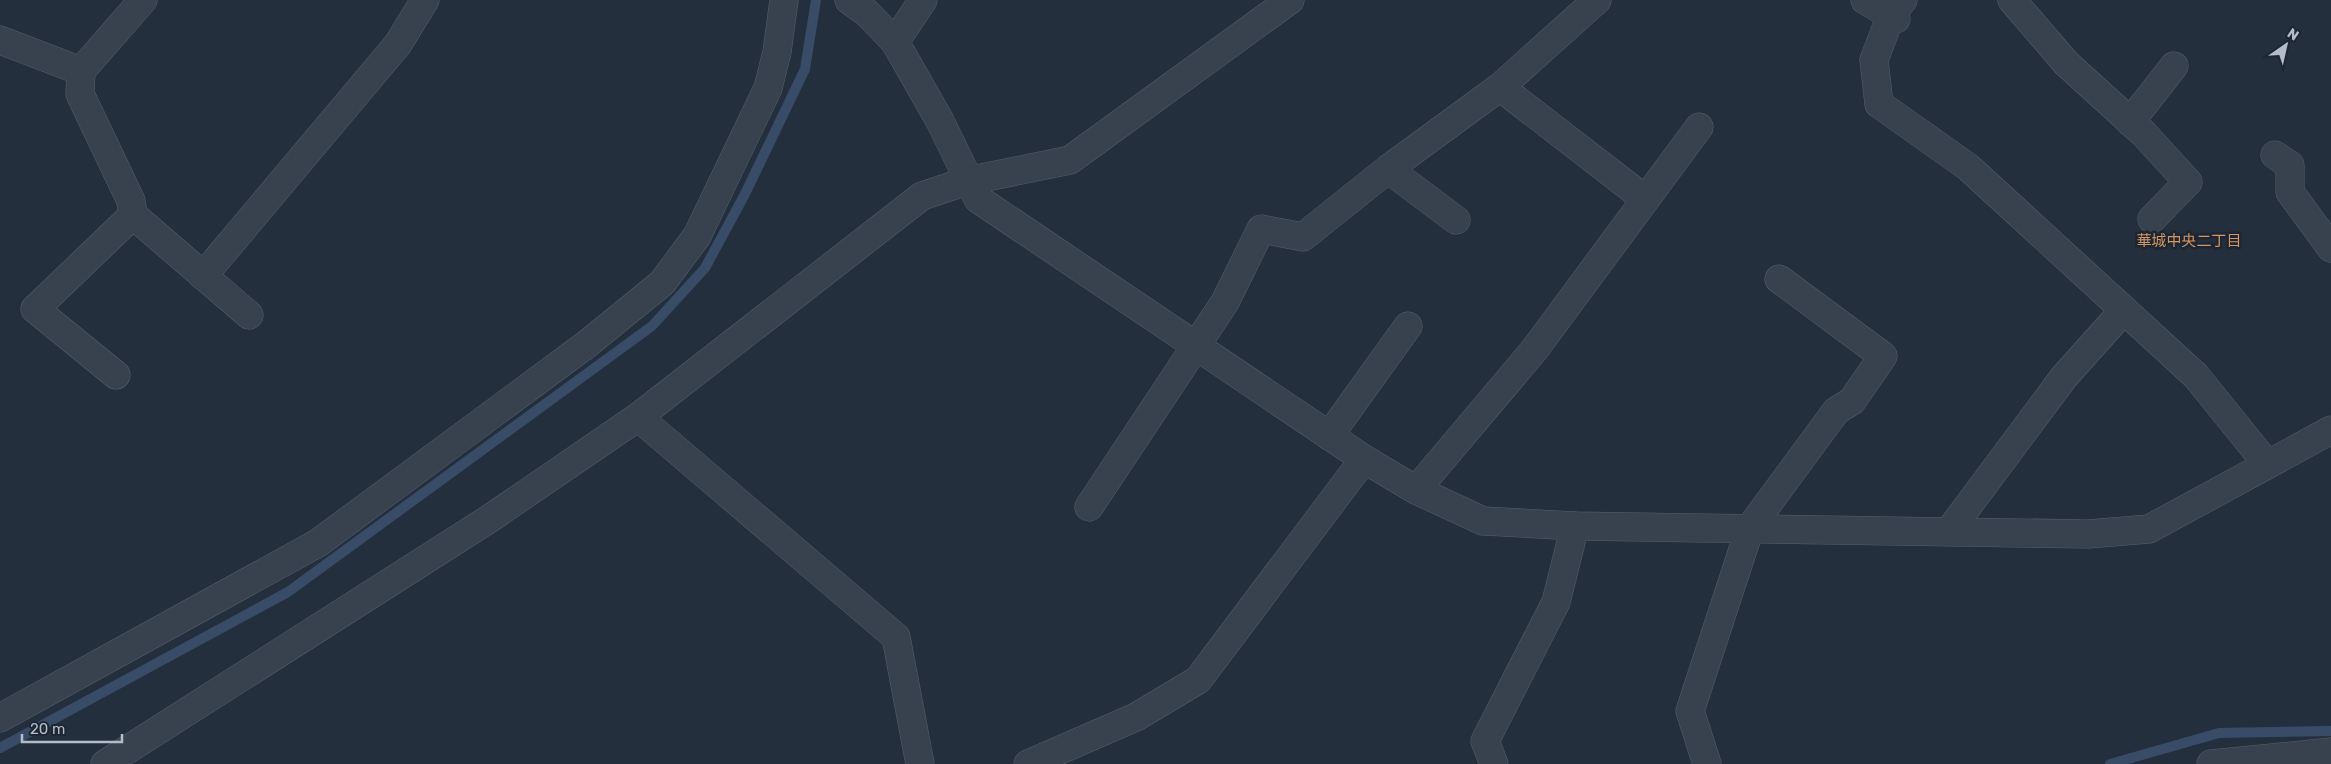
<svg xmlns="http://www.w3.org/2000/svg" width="2331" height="764" font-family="Rubik,'Noto Sans JP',sans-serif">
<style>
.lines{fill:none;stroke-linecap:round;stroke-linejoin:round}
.stream{stroke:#394c67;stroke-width:10}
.minor-casing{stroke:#565f6c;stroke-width:29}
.minor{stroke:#38414e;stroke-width:28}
.labels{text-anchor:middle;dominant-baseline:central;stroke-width:5;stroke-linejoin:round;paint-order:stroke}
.neighbourhood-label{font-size:15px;fill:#d59563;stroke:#1d2633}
</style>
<rect width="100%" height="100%" fill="#242f3e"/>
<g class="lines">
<g class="stream">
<polyline points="0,748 288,592 652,326 705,268 745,194 805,69 816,0"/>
<polyline points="2110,764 2219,733 2331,731"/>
</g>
<g class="minor-casing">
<g id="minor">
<polyline points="849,0 867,13 895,42 940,121 978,199 1364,459 1416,490 1483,521 1575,526 2088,534 2149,529 2331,430"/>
<polyline points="1865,0 1896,19"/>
<polyline points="1903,0 1891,15 1874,60 1879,104 1968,167 2196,376 2267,464"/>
<polyline points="2012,0 2066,63 2144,134 2188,182 2152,219"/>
<polyline points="0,40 81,71 143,0"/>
<polyline points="895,42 923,0"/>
<polyline points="81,71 80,94 131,201 133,215 249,315"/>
<polyline points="1500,87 1645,199"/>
<polyline points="2130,122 2174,66"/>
<polyline points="2275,155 2290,165 2290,192 2331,248"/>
<polyline points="1388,169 1456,220"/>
<polyline points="203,276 398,44 425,0"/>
<polyline points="116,375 35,309 133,215"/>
<polyline points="638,417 896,637 920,764"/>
<polyline points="1329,436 1408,326"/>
<polyline points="1416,490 1535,349 1699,127"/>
<polyline points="1089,507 1225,302 1261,229 1303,237 1388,169 1500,87 1597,0"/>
<polyline points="1950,530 2064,377 2124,310"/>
<polyline points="0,718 318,543 587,344 662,283 697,236 768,88 777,52 784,0"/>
<polyline points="105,764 489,519 638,417 922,196 967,181 1070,160 1290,0"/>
<polyline points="1028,764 1136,717 1198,680 1364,459"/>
<polyline points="1494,764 1485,741 1556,602 1575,526"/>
<polyline points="1707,764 1690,711 1750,528 1836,411 1852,401 1883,356 1779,279"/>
<polyline points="2211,764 2331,752"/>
</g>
</g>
<use href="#minor" class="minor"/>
</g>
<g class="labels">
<g class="neighbourhood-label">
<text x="2189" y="241">華城中央二丁目</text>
</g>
</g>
<g transform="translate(2286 45) rotate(34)" stroke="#1d2633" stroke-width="4" paint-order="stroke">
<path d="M0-4L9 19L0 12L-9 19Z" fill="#b4bcc9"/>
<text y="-8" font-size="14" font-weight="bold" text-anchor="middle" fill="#b4bcc9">N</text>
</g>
<path d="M22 734v8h100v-8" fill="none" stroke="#b4bcc9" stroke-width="2.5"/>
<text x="30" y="734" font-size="15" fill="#b4bcc9" stroke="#1d2633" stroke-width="4" paint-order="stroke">20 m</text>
</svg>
